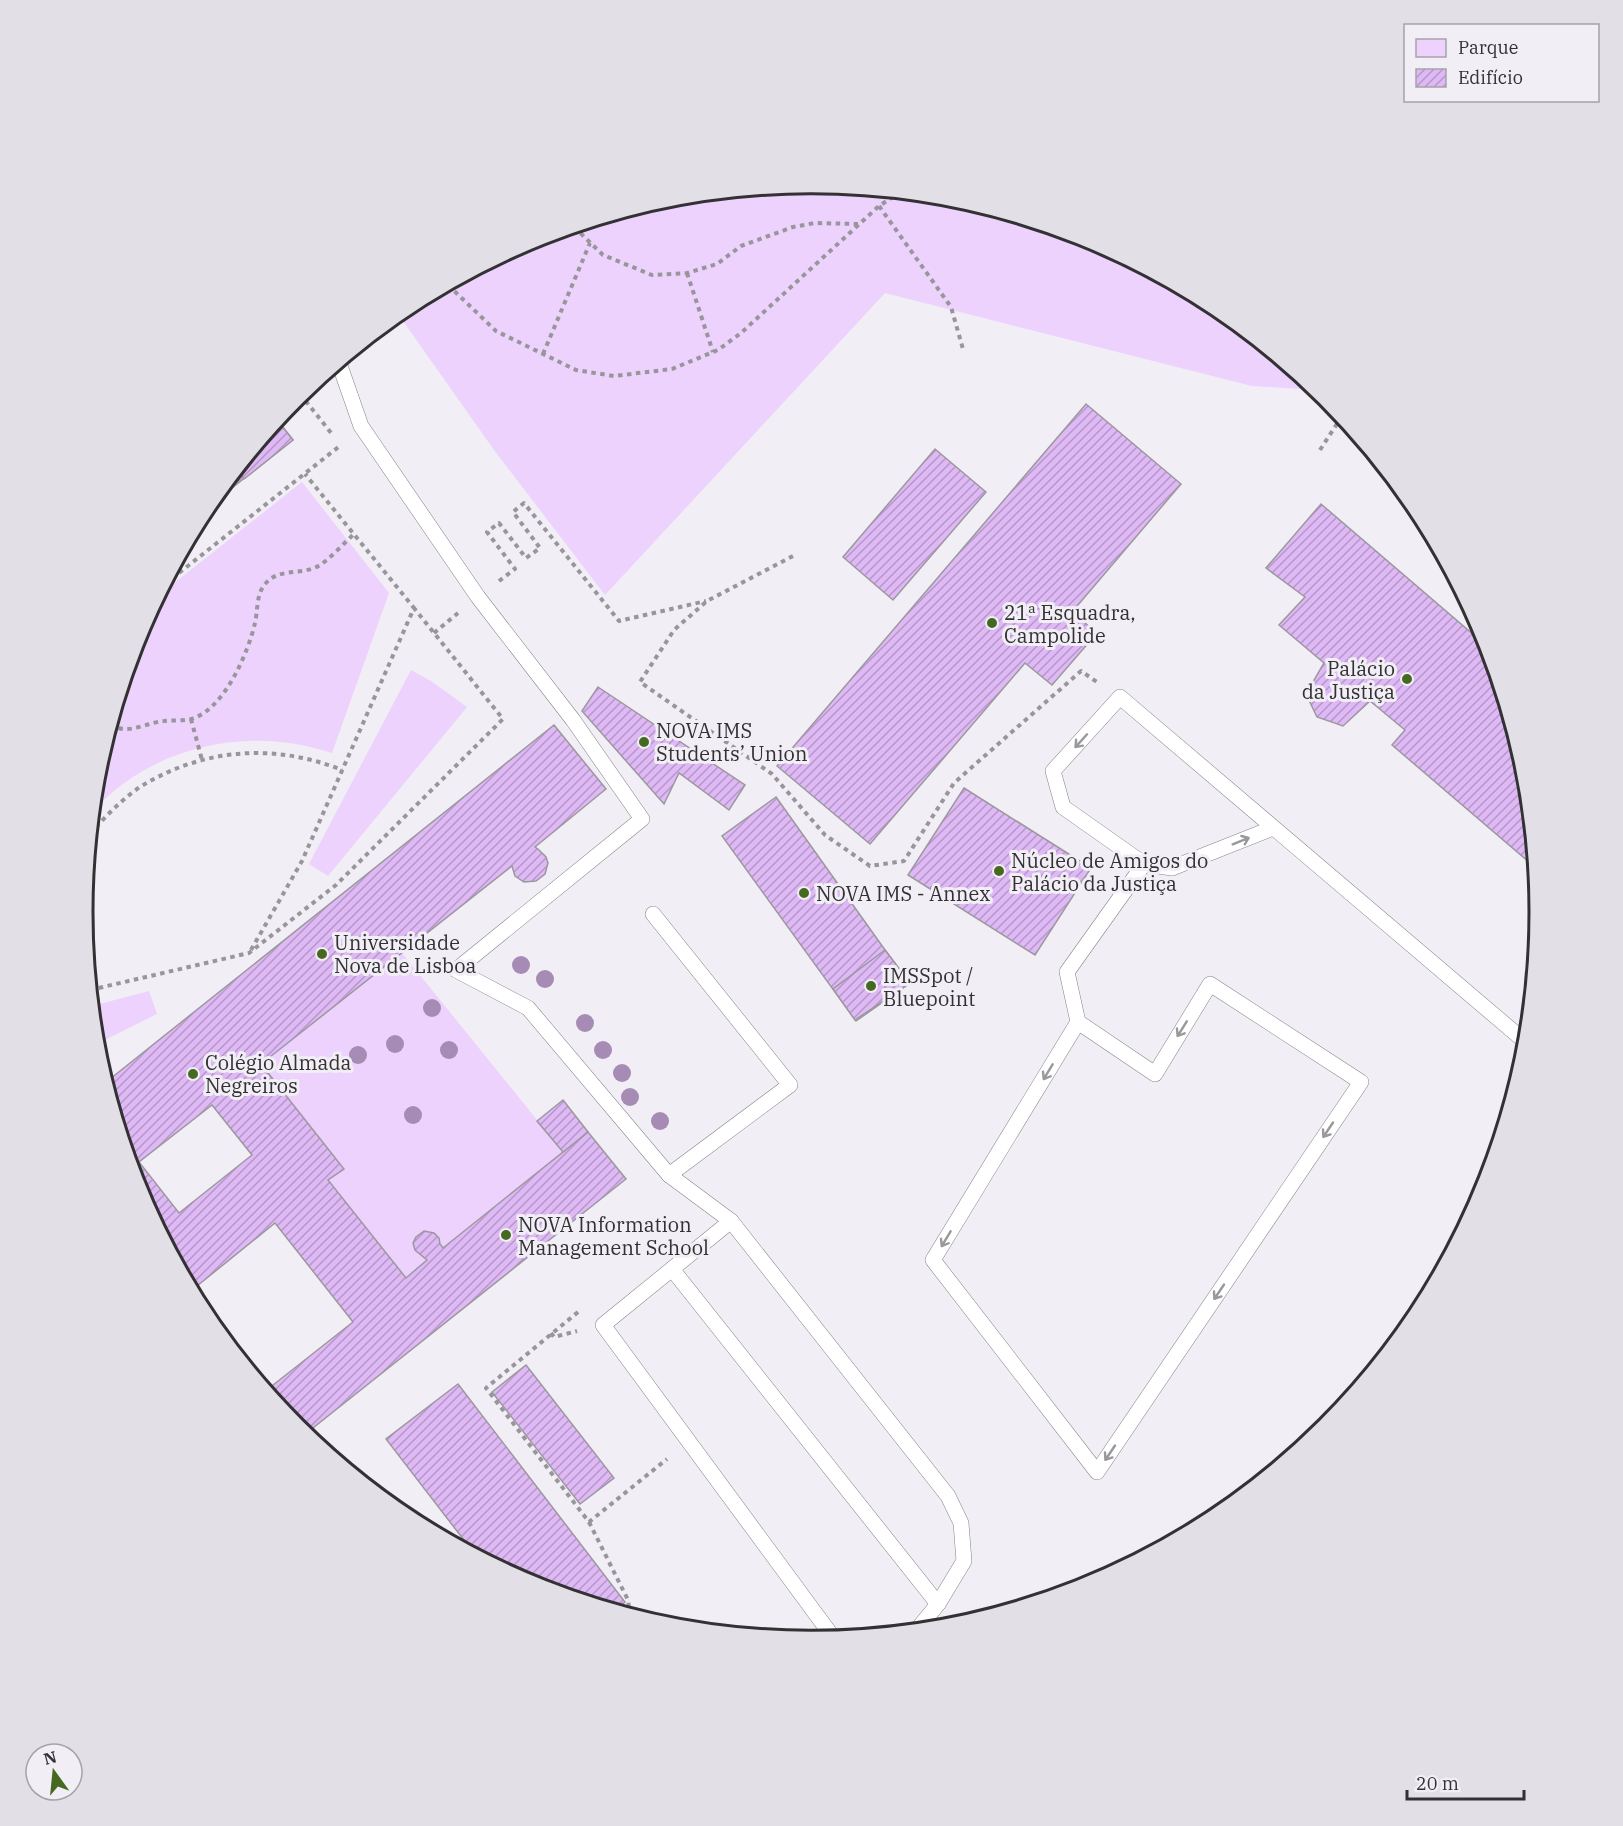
<svg xmlns="http://www.w3.org/2000/svg" width="1623" height="1826" font-family="'IBM Plex Serif',serif">
<style>
.green{fill:#ecd2fd}
.building{fill:url(#building-hatch);stroke:#9c989e;stroke-width:1.5;fill-rule:evenodd}
.lines{fill:none;stroke-linecap:round;stroke-linejoin:round}
.service-casing{stroke:#87838a;stroke-width:16}
.path{stroke:#99969b;stroke-width:4;stroke-dasharray:4.5 4.5;stroke-linecap:butt}
.service{stroke:#fff;stroke-width:15}
.tree{fill:#a68bb5}
.oneway{stroke:#99989a}
.poi-dot{fill:#466922;stroke:#f2eef5;stroke-width:2}
.labels{text-anchor:middle;dominant-baseline:central;stroke-width:6;stroke-linejoin:round;paint-order:stroke}
.poi-label{font-size:20px;fill:#333134;stroke:#f2eef5;text-anchor:start}
.rim{fill:none;stroke:#333134;stroke-width:3}
</style>
<defs>
<pattern id="building-hatch" width="6" height="6" patternUnits="userSpaceOnUse" patternTransform="scale(1.5)"><rect width="6" height="6" fill="#deb9f6"/><path d="M-1 1l2-2M0 6l6-6M5 7l2-2" fill="none" stroke="#b597c8"/></pattern>
</defs>
<rect width="100%" height="100%" fill="#f2eef5"/>
<g class="green">
<polygon points="812,184 954,198 1091,240 1217,307 1318,390 1252,386 885,293 605,595 494,450 398,314 407,307 533,239 670,198"/>
<path d="M302 482 389 593 332 753C248 725 153 745 92 812L97 770 138 634 159 595Z"/>
<polygon points="411,670 431,681 467,707 328,876 309,864"/>
<path d="M402 953 563 1152 443 1248C435 1239 440 1231 424 1231 417 1236 411 1241 415 1250L427 1260 406 1278 328 1180 344 1168 261 1064Z"/>
<polygon points="149,991 157,1014 95,1045 92,1006"/>
</g>
<g class="building">
<polygon points="812,184 826,185 826,193 726,192"/>
<polygon points="1086,404 1181,484 1072,612 1097,633 1052,685 1025,663 870,844 777,766"/>
<polygon points="277,420 293,440 204,510 206,508"/>
<polygon points="277,420 293,440 244,479 237,469"/>
<polygon points="935,449 986,492 893,600 843,557"/>
<polygon points="1321,504 1489,648 1527,771 1536,868 1392,745 1405,730 1370,701 1343,726 1317,717 1306,694 1324,663 1279,625 1305,597 1266,568"/>
<polygon points="598,687 745,785 729,810 679,773 664,804 582,711"/>
<path d="M554 725 606 789 535 847 538 849 546 857 548 863 545 874 536 881 524 882 515 876 512 866 261 1064 344 1169 328 1180 406 1278 427 1260 415 1250 413 1243 416 1237 424 1231 434 1233 439 1238 440 1244 443 1248 588 1132 626 1179 304 1435 296 1428 205 1318 138 1192 105 1083ZM212 1105 252 1155 179 1213 139 1162ZM275 1223 353 1322 268 1389 192 1290Z"/>
<polygon points="964,788 1091,868 1035,955 908,875"/>
<polygon points="776,797 885,950 910,983 856,1021 722,836"/>
<polygon points="885,950 910,983 855,1020 833,989"/>
<polygon points="563,1100 588,1132 563,1152 537,1121"/>
<polygon points="526,1365 614,1478 580,1504 492,1392"/>
<polygon points="458,1384 625,1602 613,1611 532,1586 477,1557 386,1439"/>
</g>
<g class="lines">
<g class="service-casing">
<g id="service">
<polyline points="339,363 361,426 478,597 573,720 642,819 456,970 528,1008 669,1175 790,1085 653,914"/>
<polyline points="1273,828 1172,868 1144,864 1063,807 1053,771 1120,697 1528,1044"/>
<polyline points="1078,1022 933,1260 1097,1472 1361,1082 1210,984 1155,1074 1078,1022 1067,972 1144,864"/>
<polyline points="669,1175 731,1221 948,1496 961,1523 964,1561 938,1604 915,1632"/>
<polyline points="731,1221 603,1325 835,1640"/>
<polyline points="672,1269 938,1604"/>
</g>
</g>
<g class="path">
<polyline points="879,206 951,307 963,349"/>
<polyline points="574,227 603,255 652,275 687,273 717,264 741,246 793,227 815,223 858,224"/>
<polyline points="687,273 713,352"/>
<polyline points="448,285 496,331 576,370 614,376 672,369 718,350 741,333 879,206 899,193"/>
<polyline points="543,354 590,243"/>
<polyline points="300,394 332,434"/>
<polyline points="1320,450 1342,416"/>
<polyline points="793,556 707,601 674,630 640,682 772,774 825,835 870,866 904,861 954,783 1081,671 1097,682"/>
<polyline points="499,581 515,569 487,532 499,523 526,558 540,548 513,512 524,503 619,621 706,601"/>
<polyline points="165,584 341,445"/>
<polyline points="434,633 458,613"/>
<polyline points="191,719 202,760"/>
<path d="M110 725C114 726 119 729 124 729 136 730 151 722 164 721 173 720 183 721 191 719 224 710 248 653 255 623 258 610 256 595 265 584 279 567 303 576 320 565 332 557 343 544 354 534"/>
<path d="M90 834C105 817 121 800 140 787 203 748 274 743 342 770"/>
<polyline points="251,950 302,861 414,608 305,474"/>
<polyline points="90,990 249,953 336,885 503,719 414,608"/>
<polyline points="578,1312 486,1388 589,1522 667,1459"/>
<polyline points="551,1333 554,1337 577,1331"/>
<polyline points="589,1522 628,1600 630,1616"/>
</g>
<use href="#service" class="service"/>
</g>
<g class="tree">
<circle cx="521" cy="965" r="9"/>
<circle cx="545" cy="979" r="9"/>
<circle cx="432" cy="1008" r="9"/>
<circle cx="585" cy="1023" r="9"/>
<circle cx="395" cy="1044" r="9"/>
<circle cx="449" cy="1050" r="9"/>
<circle cx="603" cy="1050" r="9"/>
<circle cx="358" cy="1055" r="9"/>
<circle cx="622" cy="1073" r="9"/>
<circle cx="630" cy="1097" r="9"/>
<circle cx="413" cy="1115" r="9"/>
<circle cx="660" cy="1121" r="9"/>
</g>
<defs><path id="oneway-shaft" d="M-6 0H5M1.5-3L5.5 0L1.5 3" fill="none" stroke-width="1.6" stroke-linecap="round" stroke-linejoin="round" transform="scale(1.5)"/></defs>
<g class="oneway">
<use href="#oneway-shaft" transform="translate(1081 741) rotate(132)"/>
<use href="#oneway-shaft" transform="translate(1241 841) rotate(-22)"/>
<use href="#oneway-shaft" transform="translate(1182 1029) rotate(122)"/>
<use href="#oneway-shaft" transform="translate(1048 1072) rotate(121)"/>
<use href="#oneway-shaft" transform="translate(1328 1130) rotate(124)"/>
<use href="#oneway-shaft" transform="translate(946 1239) rotate(121)"/>
<use href="#oneway-shaft" transform="translate(1219 1292) rotate(124)"/>
<use href="#oneway-shaft" transform="translate(1110 1453) rotate(124)"/>
</g>
<g class="poi-dot">
<circle cx="992" cy="623" r="6"/>
<circle cx="1407" cy="679" r="6"/>
<circle cx="644" cy="742" r="6"/>
<circle cx="999" cy="871" r="6"/>
<circle cx="804" cy="893" r="6"/>
<circle cx="322" cy="954" r="6"/>
<circle cx="871" cy="986" r="6"/>
<circle cx="193" cy="1074" r="6"/>
<circle cx="506" cy="1235" r="6"/>
</g>
<g class="labels">
<g class="poi-label">
<text x="1004" y="612">21ª Esquadra,<tspan x="1004" dy="23">Campolide</tspan></text>
<text x="1395" y="668" text-anchor="end">Palácio<tspan x="1395" dy="23">da Justiça</tspan></text>
<text x="656" y="730">NOVA IMS<tspan x="656" dy="23">Students’ Union</tspan></text>
<text x="1011" y="860">Núcleo de Amigos do<tspan x="1011" dy="23">Palácio da Justiça</tspan></text>
<text x="816" y="893">NOVA IMS - Annex</text>
<text x="334" y="942">Universidade<tspan x="334" dy="23">Nova de Lisboa</tspan></text>
<text x="883" y="975">IMSSpot /<tspan x="883" dy="23">Bluepoint</tspan></text>
<text x="205" y="1062">Colégio Almada<tspan x="205" dy="23">Negreiros</tspan></text>
<text x="518" y="1224">NOVA Information<tspan x="518" dy="23">Management School</tspan></text>
</g>
</g>
<path d="M0 0H1623V1826H0ZM93 912a718 718 0 1 1 1436 0a718 718 0 1 1-1436 0Z" fill="#e3dfe6" fill-rule="evenodd"/>
<path class="rim" d="M93 912a718 718 0 1 1 1436 0a718 718 0 1 1-1436 0Z"/>
<rect x="1404" y="24" width="195" height="78" fill="#f2eef5" stroke="#a6a2a8" stroke-width="1.5"/>
<rect x="1416" y="39" width="30" height="18" fill="#ecd2fd" stroke="#a6a2a8" stroke-width="1.5"/>
<text x="1458" y="54" font-size="18" fill="#333134">Parque</text>
<rect x="1416" y="69" width="30" height="18" fill="url(#building-hatch)" stroke="#a6a2a8" stroke-width="1.5"/>
<text x="1458" y="84" font-size="18" fill="#333134">Edifício</text>
<g transform="translate(54 1772) rotate(345)"><circle r="28" fill="#f2eef5" stroke="#a6a2a8" stroke-width="1.5"/>
<path d="M0-4.5L10 22L0 15L-10 22Z" fill="#466922"/>
<text y="-9" font-size="16" font-weight="bold" text-anchor="middle" fill="#333134">N</text>
</g>
<path d="M1407 1790v9h117v-9" fill="none" stroke="#333134" stroke-width="3"/>
<text x="1416" y="1790" font-size="18" fill="#333134" stroke="#f2eef5" stroke-width="4.5" paint-order="stroke">20 m</text>
</svg>
